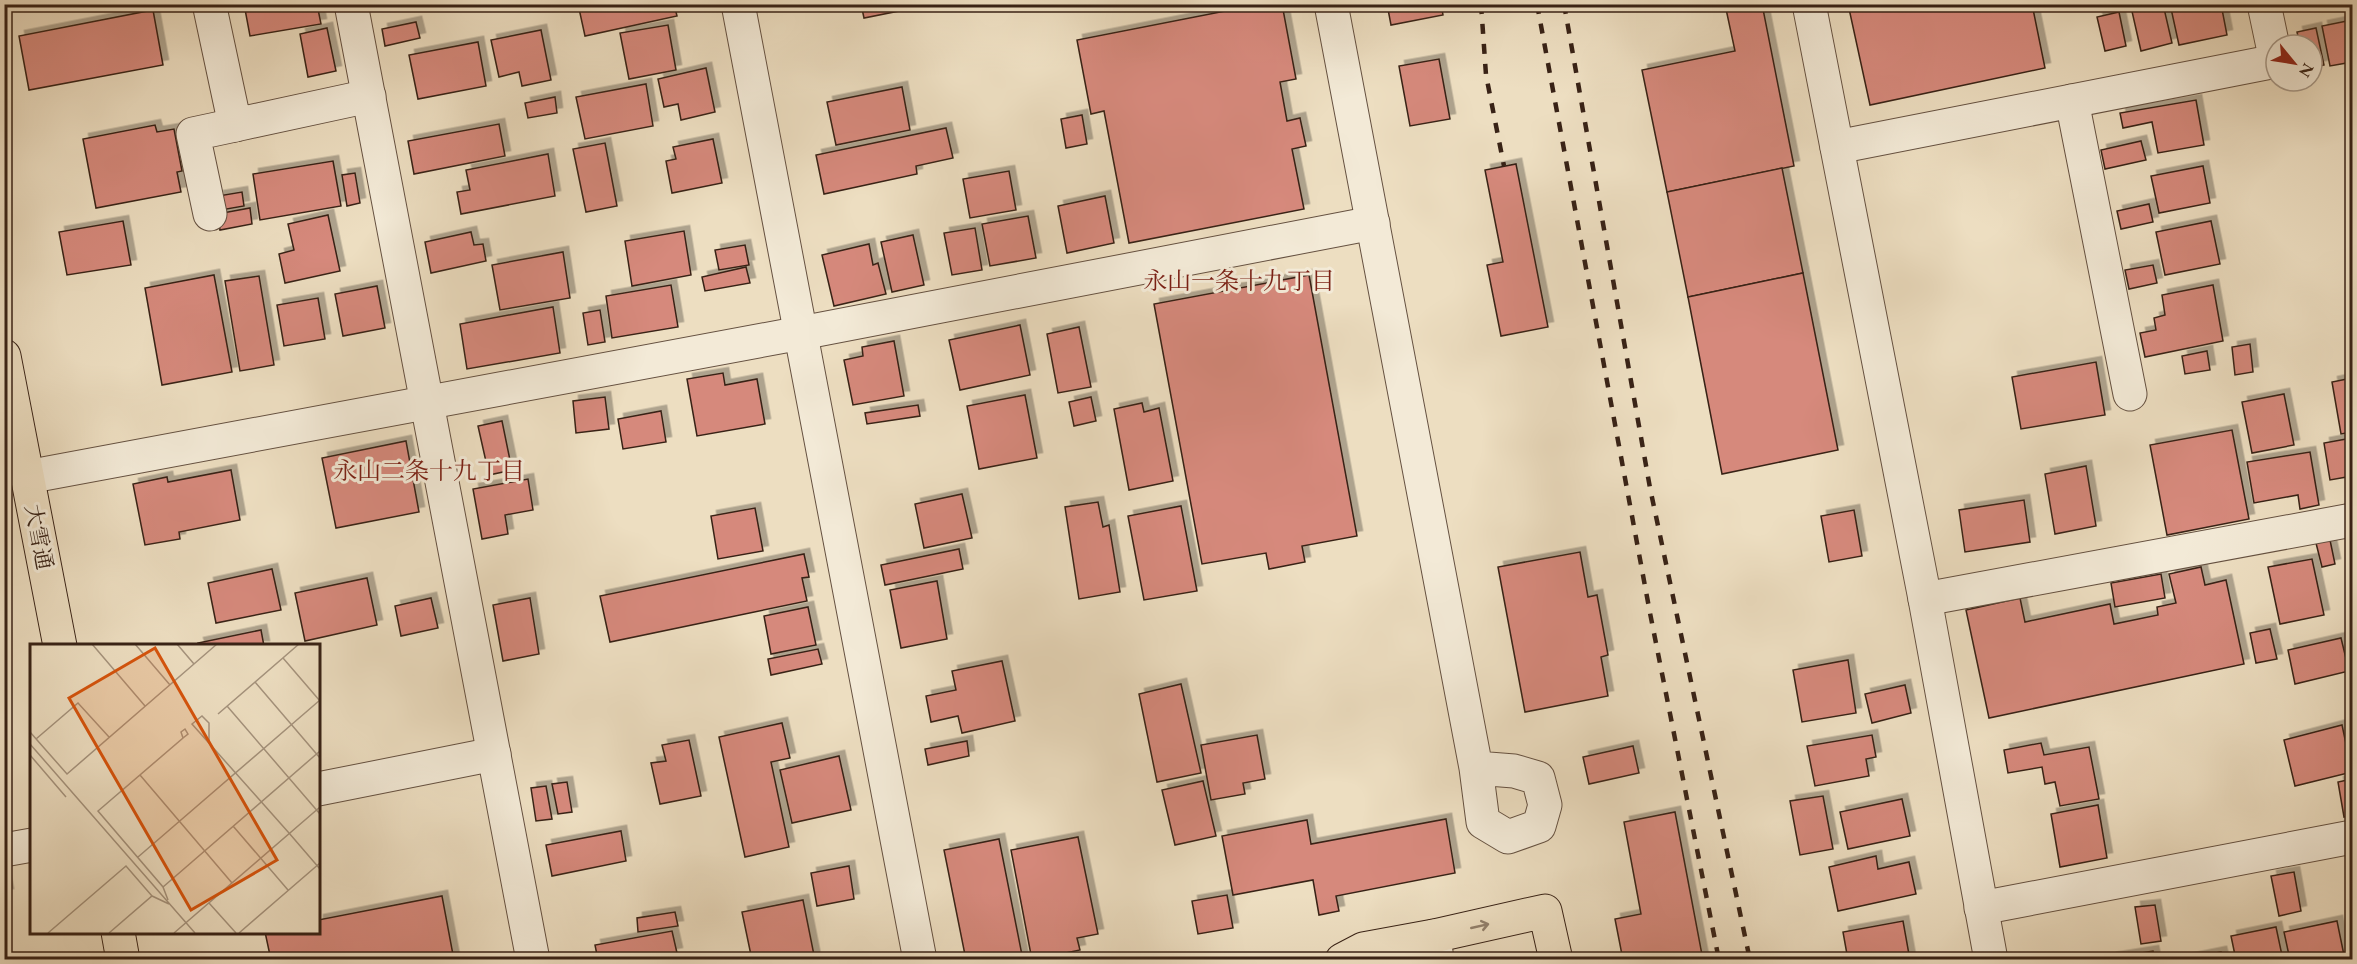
<svg xmlns="http://www.w3.org/2000/svg" width="2357" height="964" font-family="'EB Garamond','Noto Serif JP',serif">
<style>
.building{fill:#d6897c;stroke:#382216;stroke-width:1.5;filter:url(#shadow)}
.lines{fill:none;stroke-linecap:round;stroke-linejoin:round}
.minor-casing{stroke:#655141;stroke-width:35}
.major-casing{stroke:#382216;stroke-width:35}
.highway-casing{stroke:#382216;stroke-width:35}
.minor{stroke:#f3ead7;stroke-width:33}
.major{stroke:#eddec1;stroke-width:33}
.highway{stroke:#eddec1;stroke-width:33}
.rail{stroke:#382216;stroke-width:4.5;stroke-dasharray:10 10;stroke-linecap:butt}
.oneway{stroke:#92806c}
.labels{text-anchor:middle;dominant-baseline:central;stroke-width:6;stroke-linejoin:round;paint-order:stroke}
.street-label{font-size:22px;fill:#382216;stroke:#f3ead7}
.neighbourhood-label{font-size:24px;fill:#7a1f14;stroke:#f3ead7}
.inset-road{fill:none;stroke:#a5937d;stroke-width:1.5}
.view{fill:#d6540d;fill-opacity:0.15;stroke:#d6540d;stroke-width:3}
.inset-edge{fill:none;stroke:#382216;stroke-width:3}
</style>
<defs>
<filter id="shadow"><feDropShadow dx="5.5" dy="-5.5" stdDeviation="0" flood-color="#0004"/></filter>
</defs>
<rect width="100%" height="100%" fill="#eddec1"/>
<filter id="stains"><feTurbulence type="fractalNoise" baseFrequency=".00333" numOctaves="4"/><feColorMatrix values="0 0 0 0 .2 0 0 0 0 .09 0 0 0 0 .02 0 0 0 .5 -.17"/></filter>
<radialGradient id="worn" r=".72"><stop offset=".6" stop-color="#630" stop-opacity="0"/><stop offset="1" stop-color="#630" stop-opacity=".3"/></radialGradient>
<g class="building">
<polygon points="244,4 317,4 321,24 250,36"/>
<polygon points="578,4 674,4 677,16 585,36"/>
<polygon points="861,4 934,4 864,18"/>
<polygon points="1261,4 1282,4 1296,79 1280,82 1287,121 1300,118 1306,146 1292,149 1304,209 1129,243 1104,111 1091,114 1077,40"/>
<polygon points="1387,4 1441,4 1443,15 1391,25"/>
<polygon points="1747,4 1762,4 1794,166 1667,192 1642,70 1735,51 1726,9"/>
<polygon points="1848,4 2032,4 2045,68 1870,105"/>
<polygon points="2141,4 2163,4 2172,43 2141,51 2131,7"/>
<polygon points="2170,4 2221,4 2227,35 2179,45"/>
<polygon points="153,10 163,65 29,90 19,36"/>
<polygon points="2119,12 2126,46 2105,51 2097,17"/>
<polygon points="2352,20 2352,62 2330,66 2322,26"/>
<polygon points="416,22 420,38 385,46 382,29"/>
<polygon points="668,25 676,70 629,79 620,33"/>
<polygon points="327,28 336,71 308,77 300,34"/>
<polygon points="2316,28 2324,65 2312,68 2312,45 2300,45 2297,32"/>
<polygon points="541,30 551,80 522,86 519,72 499,77 491,40"/>
<polygon points="478,42 486,86 418,99 409,55"/>
<polygon points="1439,59 1450,119 1410,126 1399,66"/>
<polygon points="706,68 715,112 681,120 678,104 664,107 658,79"/>
<polygon points="646,84 653,126 585,139 576,97"/>
<polygon points="902,87 910,130 836,145 827,102"/>
<polygon points="555,97 557,113 528,118 525,103"/>
<polygon points="2196,100 2204,145 2158,153 2152,122 2123,128 2120,113"/>
<polygon points="1082,115 1087,144 1066,148 1061,119"/>
<polygon points="499,124 505,156 414,174 408,141"/>
<polygon points="155,125 157,132 174,129 182,171 177,172 181,192 96,208 83,139"/>
<polygon points="946,128 953,158 916,166 917,174 824,194 816,155"/>
<polygon points="713,139 722,183 672,193 666,161 676,159 673,147"/>
<polygon points="2141,141 2146,160 2105,169 2101,150"/>
<polygon points="605,143 617,206 586,212 573,149"/>
<polygon points="548,154 555,196 461,214 457,192 470,190 466,170"/>
<polygon points="333,161 341,206 260,220 253,174"/>
<polygon points="1516,164 1548,327 1501,336 1487,265 1503,262 1485,170"/>
<polygon points="2203,166 2210,203 2159,213 2151,176"/>
<polygon points="1782,168 1803,273 1688,297 1667,192"/>
<polygon points="1009,171 1016,210 970,218 963,179"/>
<polygon points="355,173 360,203 347,206 342,175"/>
<polygon points="242,192 244,206 221,210 218,196"/>
<polygon points="1105,196 1114,243 1067,253 1058,206"/>
<polygon points="2149,204 2153,222 2121,229 2117,211"/>
<polygon points="250,208 252,224 220,230 217,214"/>
<polygon points="328,215 340,271 285,283 279,254 294,250 288,224"/>
<polygon points="1028,216 1036,258 990,266 982,224"/>
<polygon points="123,221 131,265 67,275 59,232"/>
<polygon points="2211,221 2220,264 2165,275 2156,232"/>
<polygon points="975,228 982,270 952,275 944,233"/>
<polygon points="684,231 691,275 632,286 625,241"/>
<polygon points="471,232 474,245 483,244 486,261 431,273 425,242"/>
<polygon points="913,235 924,285 892,292 881,242"/>
<polygon points="869,244 873,265 878,263 886,294 834,306 822,255"/>
<polygon points="745,245 749,265 719,270 715,250"/>
<polygon points="563,252 570,298 500,310 492,265"/>
<polygon points="2153,265 2157,283 2129,289 2125,270"/>
<polygon points="746,267 750,283 705,291 702,277"/>
<polygon points="1803,273 1838,450 1722,474 1688,297"/>
<polygon points="214,275 232,372 162,385 145,288"/>
<polygon points="1309,275 1357,536 1302,546 1305,562 1269,569 1266,553 1202,564 1154,304"/>
<polygon points="259,276 274,365 240,371 225,281"/>
<polygon points="671,285 678,327 612,338 606,296"/>
<polygon points="2213,285 2223,341 2145,357 2140,333 2156,330 2154,318 2165,315 2162,295"/>
<polygon points="377,286 385,328 343,336 335,294"/>
<polygon points="318,298 325,339 284,346 277,305"/>
<polygon points="553,307 560,353 467,369 460,324"/>
<polygon points="600,310 605,342 588,345 583,313"/>
<polygon points="1020,325 1030,375 960,390 949,340"/>
<polygon points="1079,327 1091,387 1058,393 1047,334"/>
<polygon points="894,341 904,396 853,405 844,360 863,356 862,347"/>
<polygon points="2250,344 2253,372 2235,375 2232,347"/>
<polygon points="2207,351 2210,370 2185,374 2182,356"/>
<polygon points="2096,362 2105,415 2021,429 2012,377"/>
<polygon points="723,373 725,385 757,379 765,424 697,436 687,379"/>
<polygon points="2352,378 2352,432 2341,434 2332,382"/>
<polygon points="2284,394 2294,445 2252,453 2242,402"/>
<polygon points="1025,395 1037,458 979,469 967,406"/>
<polygon points="605,397 609,429 576,433 573,401"/>
<polygon points="1091,397 1096,421 1074,426 1069,402"/>
<polygon points="1142,403 1144,412 1159,408 1173,481 1129,490 1114,409"/>
<polygon points="918,405 920,416 867,424 865,413"/>
<polygon points="661,411 666,442 623,449 618,419"/>
<polygon points="502,421 512,470 489,475 478,426"/>
<polygon points="2232,430 2249,519 2167,535 2150,445"/>
<polygon points="2352,438 2352,476 2330,480 2324,443"/>
<polygon points="406,441 419,512 336,528 322,458"/>
<polygon points="2310,452 2319,505 2300,509 2298,495 2254,503 2247,462"/>
<polygon points="2086,466 2096,526 2055,534 2045,474"/>
<polygon points="231,470 240,520 179,532 180,539 145,545 133,484 167,477 168,482"/>
<polygon points="528,479 533,510 505,515 508,534 482,539 473,489"/>
<polygon points="962,494 972,538 924,548 915,504"/>
<polygon points="2024,500 2030,542 1965,552 1959,510"/>
<polygon points="1098,502 1103,527 1109,525 1120,592 1079,599 1065,507"/>
<polygon points="1181,506 1197,591 1144,600 1128,516"/>
<polygon points="755,508 763,551 718,559 711,516"/>
<polygon points="1854,510 1862,556 1829,562 1821,516"/>
<polygon points="2330,540 2335,564 2322,567 2316,543"/>
<polygon points="959,549 963,569 885,585 881,565"/>
<polygon points="1580,552 1588,597 1597,595 1608,655 1601,657 1608,696 1525,712 1498,567"/>
<polygon points="804,554 809,577 802,578 807,601 610,642 600,596"/>
<polygon points="2312,559 2324,615 2280,624 2268,567"/>
<polygon points="2201,567 2205,585 2226,580 2244,664 1989,718 1966,610 2020,598 2025,622 2110,604 2114,624 2158,615 2157,607 2176,603 2169,574"/>
<polygon points="272,569 281,610 216,623 208,583"/>
<polygon points="2161,574 2165,598 2115,607 2111,583"/>
<polygon points="367,578 377,625 305,641 295,593"/>
<polygon points="937,581 947,639 901,648 890,590"/>
<polygon points="431,598 438,628 401,636 395,606"/>
<polygon points="530,598 539,654 503,661 493,605"/>
<polygon points="808,607 816,645 771,654 764,616"/>
<polygon points="2270,629 2277,659 2256,663 2250,633"/>
<polygon points="261,630 264,646 199,646 198,643"/>
<polygon points="2341,638 2349,671 2295,684 2288,650"/>
<polygon points="818,649 822,664 771,675 768,659"/>
<polygon points="1848,660 1856,713 1802,722 1793,670"/>
<polygon points="1002,661 1015,721 962,733 958,716 931,722 926,696 956,690 952,671"/>
<polygon points="1181,684 1201,773 1157,782 1139,694"/>
<polygon points="1905,685 1911,713 1872,723 1865,694"/>
<polygon points="2352,717 2352,744 2346,719"/>
<polygon points="782,723 790,758 771,762 789,847 745,857 719,737"/>
<polygon points="2342,725 2352,772 2295,786 2284,740"/>
<polygon points="1257,735 1265,779 1243,783 1245,794 1211,800 1201,745"/>
<polygon points="1872,735 1876,757 1866,759 1869,776 1815,786 1807,746"/>
<polygon points="689,740 701,796 660,804 651,763 666,761 662,745"/>
<polygon points="967,741 969,756 928,765 925,749"/>
<polygon points="2041,743 2044,755 2089,747 2099,799 2060,806 2055,782 2045,784 2042,767 2008,773 2004,750"/>
<polygon points="1633,746 1639,773 1589,784 1583,757"/>
<polygon points="839,756 851,810 792,823 780,770"/>
<polygon points="2352,779 2352,815 2344,817 2338,782"/>
<polygon points="1203,781 1216,836 1175,845 1162,790"/>
<polygon points="567,782 572,812 558,814 552,784"/>
<polygon points="546,786 552,819 536,821 531,788"/>
<polygon points="1823,796 1833,849 1800,855 1790,801"/>
<polygon points="1902,799 1910,836 1848,849 1840,812"/>
<polygon points="2098,805 2107,858 2060,867 2051,814"/>
<polygon points="1675,812 1703,960 1623,960 1615,919 1641,914 1624,822"/>
<polygon points="1446,819 1455,873 1336,896 1339,911 1319,915 1313,880 1233,895 1222,836 1307,820 1311,844"/>
<polygon points="621,831 626,861 552,876 546,845"/>
<polygon points="1078,837 1098,934 1077,938 1080,950 1032,960 1011,850"/>
<polygon points="999,839 1023,960 966,960 944,850"/>
<polygon points="1876,856 1878,869 1909,862 1916,894 1838,911 1829,867"/>
<polygon points="849,866 854,899 817,906 811,873"/>
<polygon points="2294,872 2301,911 2279,916 2271,876"/>
<polygon points="4,873 8,894 4,894"/>
<polygon points="1227,895 1233,928 1198,934 1192,901"/>
<polygon points="442,896 454,960 271,960 265,932 318,932 318,920"/>
<polygon points="803,900 815,960 752,960 742,912"/>
<polygon points="2155,905 2161,941 2141,944 2135,907"/>
<polygon points="675,912 678,926 638,932 637,918"/>
<polygon points="1903,921 1910,960 1848,960 1843,932"/>
<polygon points="2337,921 2345,960 2290,960 2284,932"/>
<polygon points="2276,927 2283,960 2236,960 2231,936"/>
<polygon points="672,931 677,953 656,957 656,960 598,960 595,945"/>
<polygon points="2153,951 2155,960 2111,960 2111,958"/>
<polygon points="2221,952 2223,960 2181,960"/>
</g>
<g class="lines">
<g class="minor-casing">
<g id="minor">
<polyline points="351,4 533,960"/>
<polyline points="738,4 920,960"/>
<polyline points="1331,4 1476,768 1483,822 1508,837 1539,826 1545,805 1538,778 1514,771 1476,768"/>
<polyline points="1809,4 1925,599 1991,960"/>
<polyline points="210,8 235,125 369,96"/>
<polyline points="2072,101 2130,394"/>
<polyline points="1837,147 2276,61 2264,4"/>
<polyline points="210,214 193,134 235,125"/>
<polyline points="27,477 801,333 1373,223"/>
<polyline points="1925,599 2352,520"/>
<polyline points="318,789 494,754"/>
<polyline points="4,850 32,845"/>
<polyline points="1981,908 2352,837"/>
<polyline points="1434,936 1437,960"/>
</g>
</g>
<g class="major-casing">
<polyline id="major" points="1342,960 1363,949 1434,936 1545,911 1556,960"/>
</g>
<g class="highway-casing">
<g id="highway">
<polyline points="4,356 60,646"/>
<polyline points="118,932 123,960"/>
</g>
</g>
<use href="#minor" class="minor"/>
<use href="#major" class="major"/>
<use href="#highway" class="highway"/>
<g class="rail">
<polyline points="1481,4 1486,75 1504,166"/>
<polyline points="1537,4 1650,613 1719,960"/>
<polyline points="1564,4 1650,488 1750,960"/>
</g>
</g>
<defs><path id="oneway-shaft" d="M-6 0H5M1.5-3L5.5 0L1.5 3" fill="none" stroke-width="1.6" stroke-linecap="round" stroke-linejoin="round" transform="scale(1.5)"/></defs>
<use class="oneway" href="#oneway-shaft" transform="translate(1480 926) rotate(-13)"/>
<g class="labels">
<g class="street-label">
<text transform="translate(39 537) rotate(79)">大雪通</text>
</g>
<g class="neighbourhood-label">
<text x="1239" y="280">永山一条十九丁目</text>
<text x="429" y="470">永山二条十九丁目</text>
</g>
</g>
<g transform="translate(30 644)">
<rect width="290" height="290" fill="#eddec1"/>
<path class="inset-road" d="M62 0 115 62M105 0 140 41M147 0 164 20M253 14 290 57M225 38 290 114M197 62 290 170M188 70 269 0M0 88 37 130 187 0M6 95 48 59 79 93M179 97V79L172 72 162 80 259 189M0 100 165 289M0 111 36 153M110 131 202 239M203 182 258 246M259 189 290 225M108 213 290 56M133 243 290 107M138 256 133 243 68 167 153 94 151 88 155 85 158 90 153 94M179 259 206 289M18 289 96 222 122 252M79 289 122 252 139 260M144 289 290 163M209 289 290 219"/>
<path class="view" d="M125 4 247 216 161 266 39 54Z"/>
<rect width="290" height="290" class="inset-edge"/>
</g>
<rect width="2357" height="964" fill="none" stroke="#eddec1" stroke-width="24"/>
<rect x="6" y="6" width="2345" height="952" fill="none" stroke="#382216" stroke-width="3"/>
<rect x="12" y="12" width="2333" height="940" fill="none" stroke="#382216" stroke-width="1.5"/>
<g transform="translate(2294 63) rotate(120)"><circle r="28" fill="#f3ead7" stroke="#a89a8a" stroke-width="1.5"/>
<path d="M0-4.5L10 22L0 15L-10 22Z" fill="#8f2418"/>
<text y="-9" font-size="16" font-weight="bold" text-anchor="middle" fill="#382216">N</text>
</g>
<rect width="100%" height="100%" filter="url(#stains)"/>
<rect width="100%" height="100%" fill="url(#worn)"/>
</svg>
